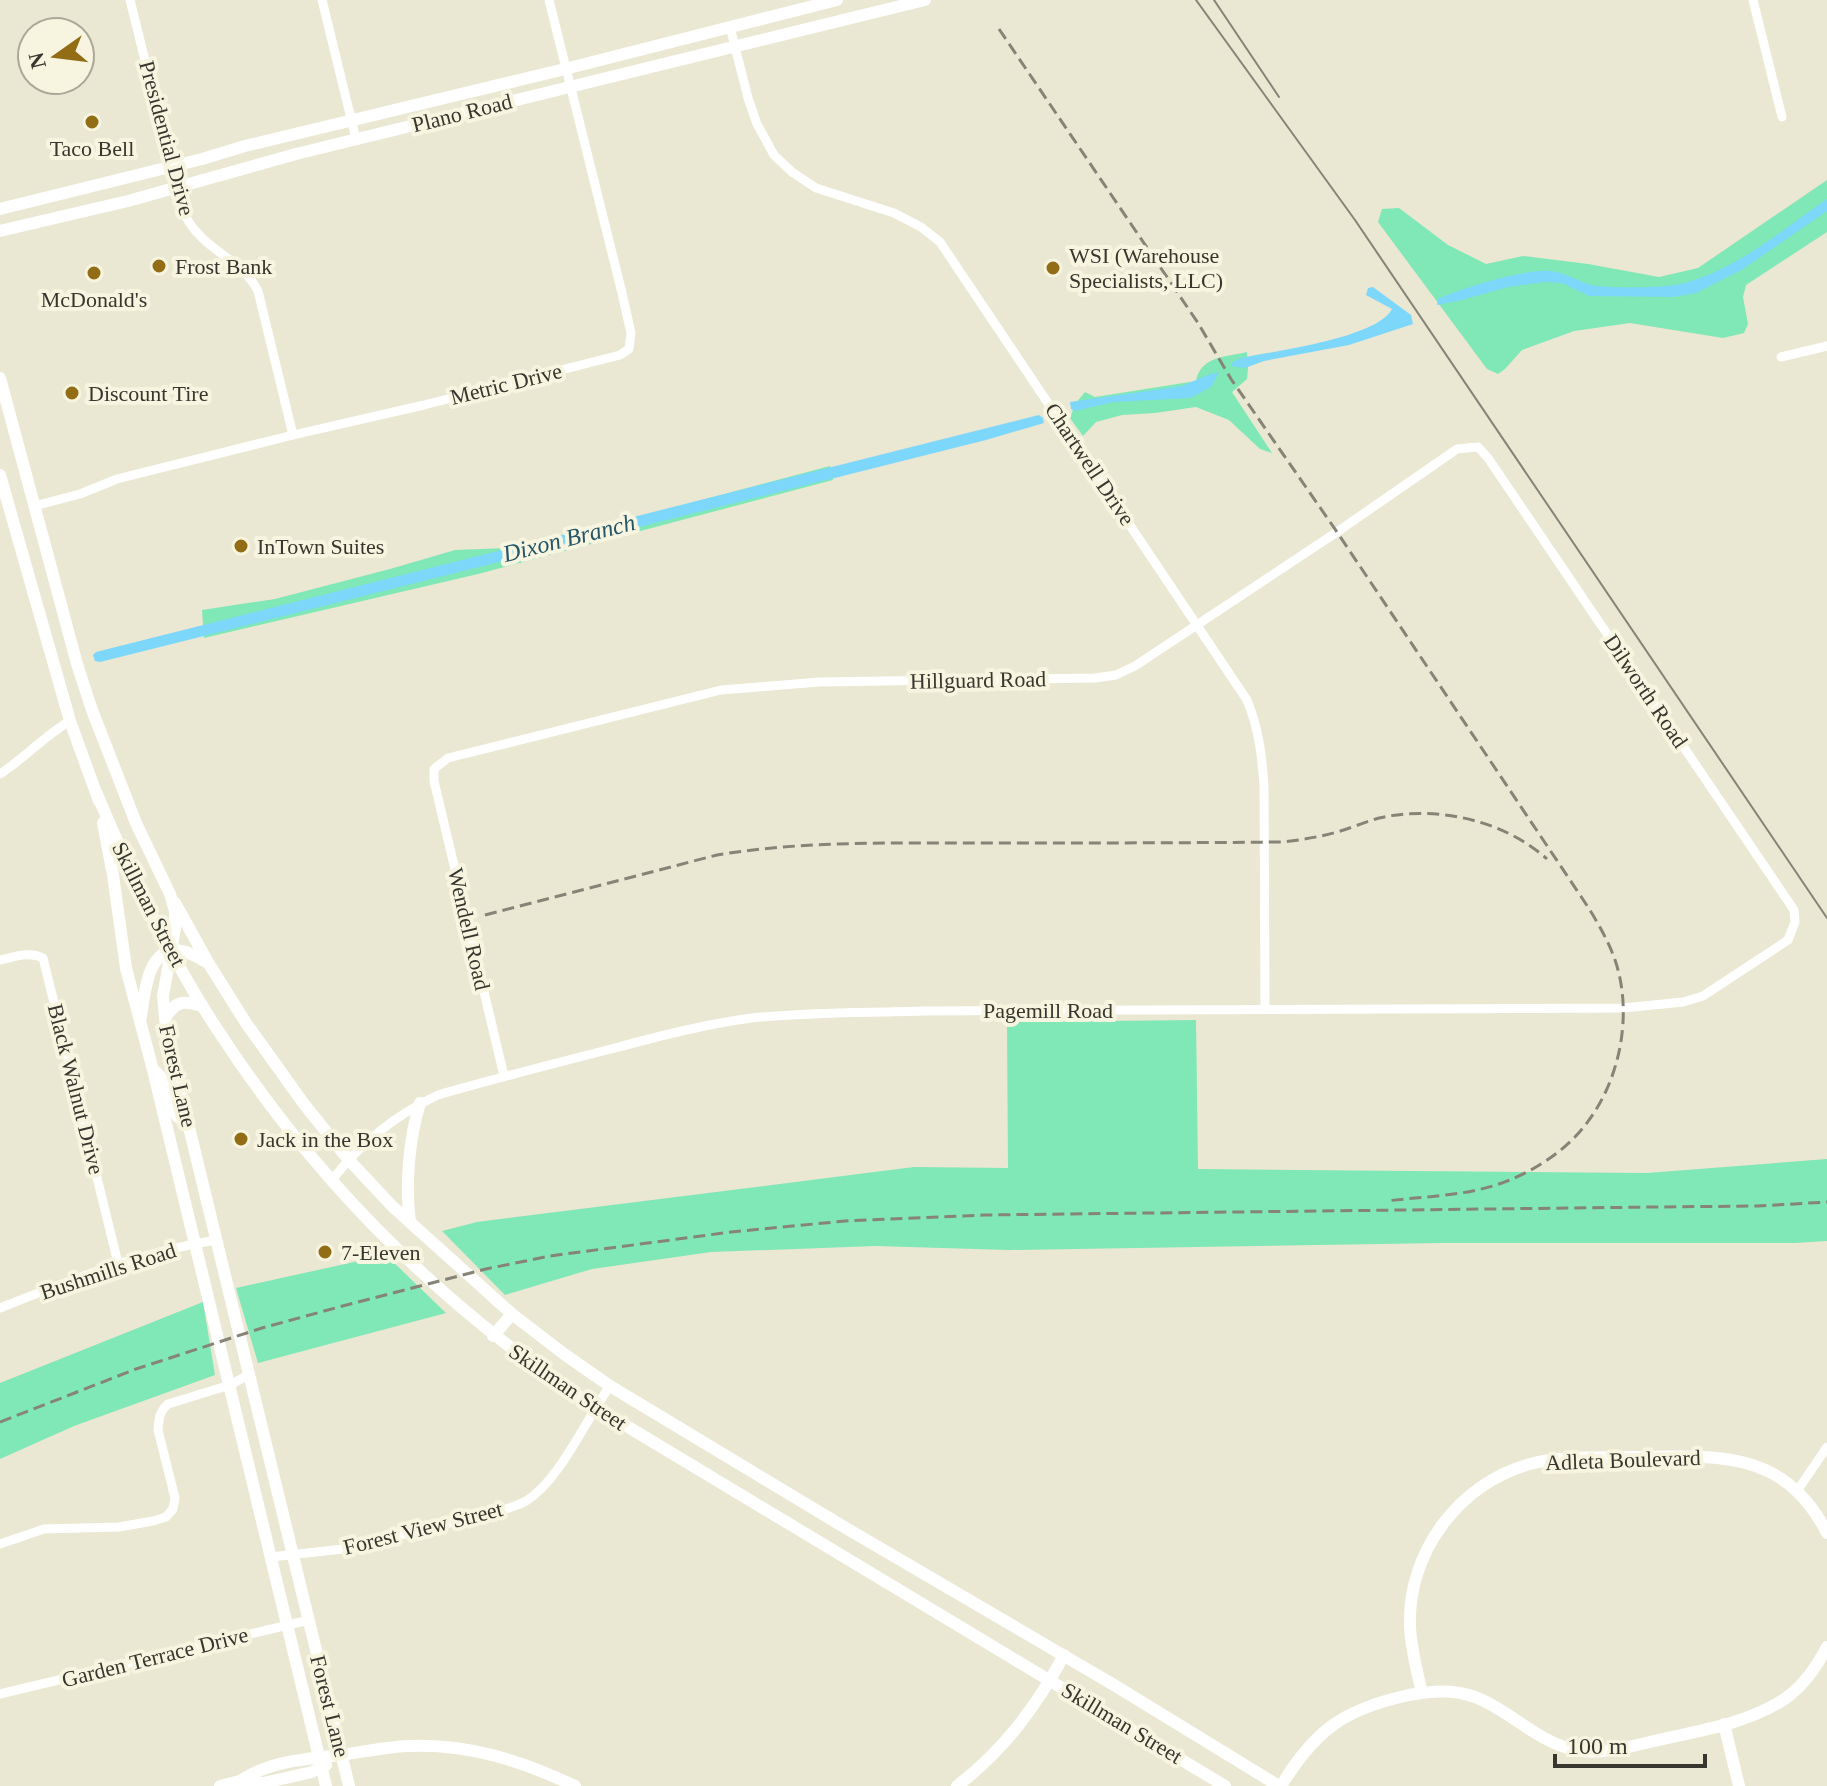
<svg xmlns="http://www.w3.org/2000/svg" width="1827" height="1786" font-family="'Times New Roman',serif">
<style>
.green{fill:#80e7b6}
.water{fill:#7cd7fa}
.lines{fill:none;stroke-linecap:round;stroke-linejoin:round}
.street{stroke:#fff;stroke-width:9}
.secondary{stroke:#fff;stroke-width:12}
.tram{stroke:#868477;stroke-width:2}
.rail{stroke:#868477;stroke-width:3;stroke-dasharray:12 6;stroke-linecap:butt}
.poi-dot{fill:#936d15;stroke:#f7f4e0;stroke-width:3}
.labels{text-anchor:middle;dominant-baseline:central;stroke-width:8;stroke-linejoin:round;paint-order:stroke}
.street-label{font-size:22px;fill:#38372f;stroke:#f7f4e0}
.poi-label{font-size:22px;fill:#38372f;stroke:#f7f4e0;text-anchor:start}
.water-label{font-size:24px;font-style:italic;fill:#235668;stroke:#f7f4e0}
</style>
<rect width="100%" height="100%" fill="#eae7d3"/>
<g class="green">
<polygon points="1827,180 1827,232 1746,285 1743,297 1748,324 1744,333 1723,338 1630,323 1574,331 1522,350 1505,369 1498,374 1487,369 1378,222 1382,209 1399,208 1448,245 1486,264 1523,256 1588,264 1659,277 1698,268"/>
<path d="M1247 352 1248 368 1247 379 1232 392 1272 453 1260 449 1229 420 1196 407 1155 413 1122 415 1096 422 1083 436 1070 418 1075 404 1085 392 1095 397 1196 381C1201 356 1225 357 1247 352Z"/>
<polygon points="830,466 833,480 478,574 204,638 202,610 275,599 390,569 455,550 507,548 604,526"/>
<polygon points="1196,1020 1198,1169 1647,1173 1827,1159 1827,1241 1795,1243 1442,1243 1009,1250 875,1246 711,1252 592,1269 505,1295 442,1231 477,1222 914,1167 1008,1168 1007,1022"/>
<polygon points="386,1255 446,1313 258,1363 236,1288"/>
<polygon points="203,1302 215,1375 74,1426 0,1459 0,1383"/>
</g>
<g class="water">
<path d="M1827 199V211L1743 269 1696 293 1673 297 1589 296 1562 283 1545 282 1508 287 1458 301 1437 305 1438 299C1462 288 1523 269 1550 271 1567 273 1580 283 1596 286 1612 288 1658 288 1675 285 1730 275 1782 230 1827 199Z"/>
<path d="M1373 287 1411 315 1413 324 1349 345 1264 361 1245 368 1231 366 1233 362 1241 358C1275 351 1377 338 1392 309L1366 295 1368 288Z"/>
<polygon points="1219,372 1211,387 1190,398 1113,402 1075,411 1071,409 1070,402 1182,386 1210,374"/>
<polygon points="1039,415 1043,418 1044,423 986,440 100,662 95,661 93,655 96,652"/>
</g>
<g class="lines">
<g class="street">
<path d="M130 0C142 48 154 97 165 145 171 168 176 201 189 222 207 251 242 260 258 291L293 435"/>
<polyline points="322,0 356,139"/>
<polyline points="1753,0 1782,117"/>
<path d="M730 27 748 98 757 124 774 155 792 172 816 188 894 213 921 227 940 242 1247 700C1259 729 1262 756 1264 787L1265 1009"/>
<polyline points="1781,357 1827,346"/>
<polyline points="34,506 80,494 117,479 293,435 424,405 620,355 629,349 631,333 622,293 549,0"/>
<path d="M0 774C25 758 44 736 70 721"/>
<path d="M0 960C14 957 30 951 43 958L118 1263"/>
<path d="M332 1180C360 1144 397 1114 438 1095 497 1078 556 1063 615 1048 660 1036 706 1024 752 1018 808 1012 866 1013 923 1011L1623 1008 1683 1002 1703 996 1788 940 1795 922 1794 910 1488 458 1478 447 1457 449 1337 532 1135 666 1116 675 1095 678 819 682 721 690 448 758 434 769V781L504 1076"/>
<path d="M0 1308C71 1280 141 1252 217 1240"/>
<polyline points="1797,1491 1827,1447"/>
<path d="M0 1544 44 1529 119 1527 153 1521 166 1517 173 1509 175 1498 158 1430C159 1419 159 1412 168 1404L230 1385 250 1374"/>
<path d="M271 1557 343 1549 503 1510C511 1507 519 1505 526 1501 560 1480 586 1419 610 1386"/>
<polyline points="0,1694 309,1620"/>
</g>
<g class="secondary">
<polyline points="0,209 202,159 245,146 565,69 837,0"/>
<polyline points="0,231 128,201 296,154 925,0"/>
<polyline points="0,378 77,664 92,710 136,823 170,894 175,911 175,929 163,996 165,1018 169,1045 349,1786"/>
<polyline points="0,475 70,721 99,801"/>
<path d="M97 794C131 876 170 958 219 1032 318 1184 443 1308 595 1407L1225 1786"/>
<polyline points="103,823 113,875 126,968 153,1070 326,1786"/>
<polyline points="175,903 209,964 246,1023 304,1104 348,1159 392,1206 512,1314 564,1354 610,1386 834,1521 1114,1685 1279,1786"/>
<path d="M141 1017C145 989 149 936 191 954 197 956 202 960 208 963"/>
<path d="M165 1018C176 1001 183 1000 202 1006"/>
<path d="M156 1072C161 1077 166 1082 168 1089 173 1103 170 1119 188 1121"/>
<path d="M410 1222C405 1185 409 1139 420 1103"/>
<polyline points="493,1336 512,1314"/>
<path d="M1422 1693C1417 1671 1411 1649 1410 1627 1407 1553 1459 1483 1530 1464 1564 1455 1599 1458 1633 1457 1715 1456 1784 1448 1827 1533"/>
<polyline points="1724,1724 1739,1786"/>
<path d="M240 1781C269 1761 306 1759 341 1755 363 1752 385 1747 408 1746 468 1743 522 1761 575 1786"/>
<polyline points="220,1786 240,1781 263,1783 312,1772 326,1765"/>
<path d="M957 1786C1004 1750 1036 1707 1064 1655"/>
<path d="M1281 1786C1315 1730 1344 1709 1409 1695 1431 1691 1453 1689 1475 1697 1510 1710 1538 1743 1576 1750 1602 1755 1628 1747 1654 1741 1697 1731 1748 1724 1786 1698 1803 1686 1817 1666 1827 1647"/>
</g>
<g class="tram">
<polyline points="1196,0 1355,220 1827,918"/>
<polyline points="1214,0 1279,97"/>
</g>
<g class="rail">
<path d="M999 29 1198 323 1231 379 1337 532 1582 898C1594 916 1606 936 1614 957 1633 1009 1622 1075 1589 1120 1571 1146 1541 1167 1512 1179 1473 1196 1428 1196 1386 1201"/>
<path d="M485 915 717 855C801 841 888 843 972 843 1076 843 1179 843 1282 842 1301 840 1319 837 1337 832 1351 828 1365 822 1379 818 1435 805 1504 820 1547 859"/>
<polyline points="0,1422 136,1369 262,1328 339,1307 486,1269 550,1256 731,1232 845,1221 984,1215 1654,1207 1758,1206 1827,1202"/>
</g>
</g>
<g class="poi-dot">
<circle cx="92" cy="122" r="8"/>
<circle cx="159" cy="266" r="8"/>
<circle cx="1053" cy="268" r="8"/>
<circle cx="94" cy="273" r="8"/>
<circle cx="72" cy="393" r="8"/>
<circle cx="241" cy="546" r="8"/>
<circle cx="241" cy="1139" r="8"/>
<circle cx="325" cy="1252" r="8"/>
</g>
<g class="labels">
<g class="street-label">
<text transform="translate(462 113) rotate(-14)">Plano Road</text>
<text transform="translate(167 138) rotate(75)">Presidential Drive</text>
<text transform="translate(506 384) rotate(-14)">Metric Drive</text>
<text transform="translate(1090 464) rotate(56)">Chartwell Drive</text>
<text transform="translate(978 680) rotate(-1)">Hillguard Road</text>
<text transform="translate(1646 691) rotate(56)">Dilworth Road</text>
<text transform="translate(149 904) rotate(63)">Skillman Street</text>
<text transform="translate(469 929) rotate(77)">Wendell Road</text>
<text x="1048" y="1010">Pagemill Road</text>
<text transform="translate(178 1076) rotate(77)">Forest Lane</text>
<text transform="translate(76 1089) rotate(76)">Black Walnut Drive</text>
<text transform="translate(108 1271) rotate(-18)">Bushmills Road</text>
<text transform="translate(568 1387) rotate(34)">Skillman Street</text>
<text transform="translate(1623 1460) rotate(-2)">Adleta Boulevard</text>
<text transform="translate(423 1528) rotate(-14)">Forest View Street</text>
<text transform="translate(155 1657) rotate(-14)">Garden Terrace Drive</text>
<text transform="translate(330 1706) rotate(76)">Forest Lane</text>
<text transform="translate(1122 1723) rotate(31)">Skillman Street</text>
</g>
<g class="poi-label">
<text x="92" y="148" text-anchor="middle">Taco Bell</text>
<text x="1069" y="255">WSI (Warehouse<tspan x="1069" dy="25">Specialists, LLC)</tspan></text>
<text x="175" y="266">Frost Bank</text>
<text x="94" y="299" text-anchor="middle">McDonald's</text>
<text x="88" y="393">Discount Tire</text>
<text x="257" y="546">InTown Suites</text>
<text x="257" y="1139">Jack in the Box</text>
<text x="341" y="1252">7-Eleven</text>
</g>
<g class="water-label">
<text transform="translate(569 538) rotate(-14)">Dixon Branch</text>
</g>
</g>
<g transform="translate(56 56) rotate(256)"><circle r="38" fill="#f7f4e0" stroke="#aba899" stroke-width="2"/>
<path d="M0-6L14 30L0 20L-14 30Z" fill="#936d15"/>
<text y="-12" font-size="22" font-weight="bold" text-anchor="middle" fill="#38372f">N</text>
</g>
<path d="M1555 1754v12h150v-12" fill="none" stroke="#38372f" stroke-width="4"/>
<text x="1567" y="1754" font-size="24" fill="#38372f" stroke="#f7f4e0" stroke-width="6" paint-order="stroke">100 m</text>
</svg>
